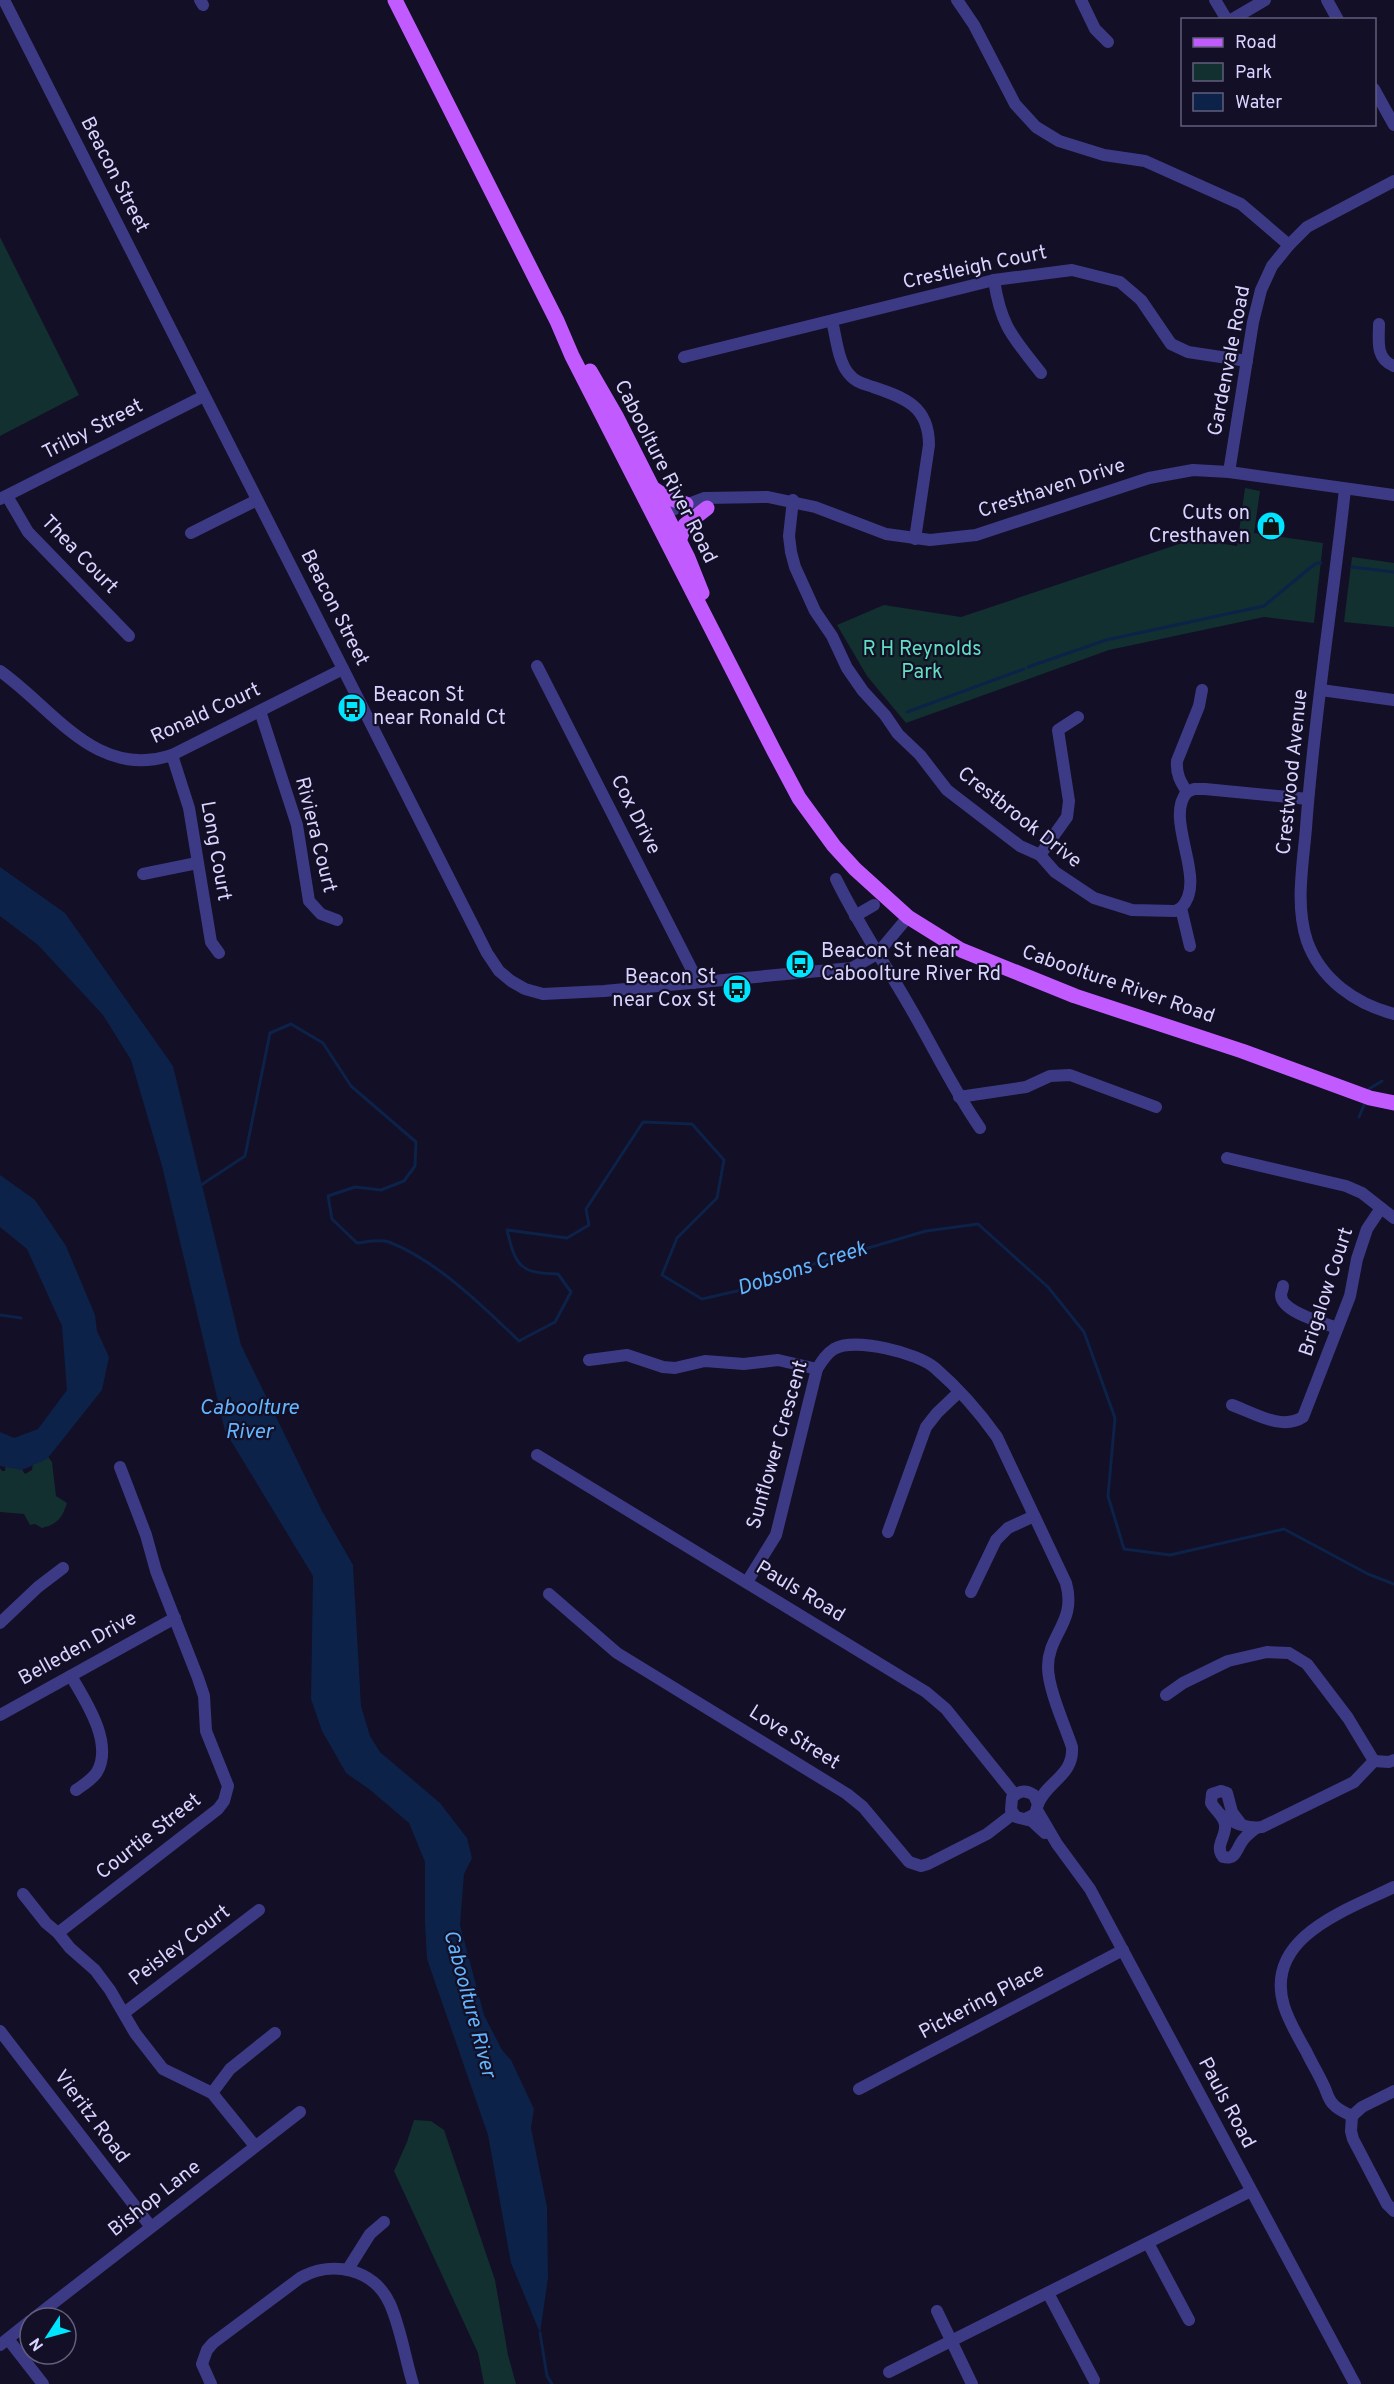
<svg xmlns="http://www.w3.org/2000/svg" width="1394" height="2384" font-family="Overpass,sans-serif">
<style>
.green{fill:#12302f}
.water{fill:#0c2248}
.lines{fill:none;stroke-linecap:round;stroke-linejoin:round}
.stream{stroke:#0c2248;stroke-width:3}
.minor{stroke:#3d3a85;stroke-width:12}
.major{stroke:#c25bff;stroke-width:15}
.labels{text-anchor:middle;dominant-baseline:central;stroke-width:4.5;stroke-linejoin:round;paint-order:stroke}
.street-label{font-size:20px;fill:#d9d4ff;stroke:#130f26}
.poi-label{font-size:20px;fill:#d9d4ff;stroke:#130f26;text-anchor:end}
.park-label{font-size:20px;fill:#5fe0c0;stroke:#130f26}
.water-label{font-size:21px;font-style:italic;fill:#62b6ff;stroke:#130f26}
</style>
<rect width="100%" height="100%" fill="#130f26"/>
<g class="green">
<polygon points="0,237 79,395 0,436"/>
<polygon points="1245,488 1260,491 1254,533 1323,543 1314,623 1264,617 1109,650 906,723 867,676 837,625 884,605 961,617 1194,539 1237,546"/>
<polygon points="1352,557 1394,563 1394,627 1344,622"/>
<path d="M44 1452 52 1462 56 1496 67 1503C62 1519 57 1524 42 1528L35 1524 30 1525 24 1514 0 1512V1468L2 1471H5L6 1464H18L25 1474 32 1470 34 1455Z"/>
<polygon points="414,2120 431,2121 444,2130 495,2280 508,2355 516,2384 484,2384 478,2353 394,2171 407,2142"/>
</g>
<g class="water">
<polygon points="0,867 65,913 173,1066 241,1345 321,1509 353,1565 361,1706 370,1736 380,1752 440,1803 467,1838 472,1858 464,1874 460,1925 484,2015 502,2050 511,2060 534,2109 531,2128 547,2207 548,2278 540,2333 511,2263 488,2135 427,1959 425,1922 425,1862 409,1823 369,1789 346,1773 322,1731 311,1699 313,1576 225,1431 162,1166 131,1060 103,1015 38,945 0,916"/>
<polygon points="0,1175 35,1200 66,1246 95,1315 97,1331 109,1357 102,1390 47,1459 22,1470 0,1466 0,1432 14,1438 38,1429 67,1390 62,1326 27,1249 0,1227"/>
</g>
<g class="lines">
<g class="stream">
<polyline points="1352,567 1394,572"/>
<polyline points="1028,667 1106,640 1264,606 1311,567 1317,563 1321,563"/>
<polyline points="907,712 1024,669"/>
<polyline points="1369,1089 1382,1081"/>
<polyline points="1359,1117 1364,1105"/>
<path d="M198 1187 245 1156 270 1033 291 1024 323 1043 351 1086 416 1142 415 1166 404 1181 381 1190 355 1187 328 1196 332 1219 357 1243C366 1242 380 1239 389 1242 436 1260 484 1307 519 1341L555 1322 571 1292 558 1274C520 1273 516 1267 507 1230L567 1238 589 1225 586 1209 643 1122 692 1124 724 1160 717 1198 677 1238 662 1275 702 1299 772 1283 810 1265 926 1231 978 1224 1048 1287 1084 1332 1115 1418 1108 1496 1124 1549 1170 1555 1284 1529 1368 1574 1394 1584"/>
<polyline points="0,1315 21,1318"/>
<polyline points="540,2333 547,2376 552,2384"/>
</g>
<g class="minor">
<polyline points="4,0 487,953 499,971 511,981 525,989 543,994 604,991 852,968 877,954 908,917"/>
<polyline points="200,0 203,5"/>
<polyline points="957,0 974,25 1015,104 1036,127 1059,141 1104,155 1145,161 1241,204 1289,245"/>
<polyline points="1081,0 1095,29 1108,42"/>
<polyline points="1215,0 1227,20"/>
<polyline points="1327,0 1338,20"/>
<polyline points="1231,20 1265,0"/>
<polyline points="1374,89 1394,125"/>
<path d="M994 280C1001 327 1013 337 1041 373"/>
<path d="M832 321C836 336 838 362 849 374 855 382 864 384 873 387 906 398 929 407 929 445L915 539"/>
<path d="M1379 324C1379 340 1375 359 1394 366"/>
<polyline points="684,357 994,280 1072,270 1120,282 1141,300 1171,344 1188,352 1247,361"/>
<polyline points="1229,472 1253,322 1261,290 1272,266 1289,245 1307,227 1394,181"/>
<path d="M1345 489C1333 602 1314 715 1306 828 1303 865 1295 905 1307 941 1321 980 1356 1004 1394 1014"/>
<polyline points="7,496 28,532 129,636"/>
<polyline points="0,499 204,396"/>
<polyline points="793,500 789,536 791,552 795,567 815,611 832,636 847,668 863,691 885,715 898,734 920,755 947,790 1020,846 1040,855 1055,872 1094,898 1132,910 1175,911 1181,908"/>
<polyline points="659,515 704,498 768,497 815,507 886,534 930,540 976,535 1149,478 1193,470 1229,472 1394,495"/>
<polyline points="191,533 257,500"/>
<polyline points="537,666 692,970 693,983"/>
<path d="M0 671C55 710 96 780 172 755L343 669"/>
<polyline points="1321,690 1394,700"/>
<polyline points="260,711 297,825 309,901 321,914 337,920"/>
<polyline points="172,755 189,808 211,942 219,953"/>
<polyline points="1187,792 1194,789 1205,789 1308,799"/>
<polyline points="1040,855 1067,817 1069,801 1058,730 1078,717"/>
<polyline points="143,874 197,863"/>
<path d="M836 879C857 922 883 961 907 1002 932 1044 952 1088 980 1128"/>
<polyline points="855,916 874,905"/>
<path d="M1190 946 1181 908C1209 880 1163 820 1187 792 1180 781 1176 774 1177 761L1199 706 1202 690"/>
<polyline points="959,1097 1026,1087 1050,1076 1070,1075 1156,1107"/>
<polyline points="1227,1158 1346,1186 1362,1193 1394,1218"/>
<path d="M1283 1286C1283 1289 1281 1292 1281 1295 1281 1312 1324 1323 1337 1328"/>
<polyline points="589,1360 627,1355 663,1367 675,1368 705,1361 744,1364 778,1360 817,1369"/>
<path d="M1232 1405C1254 1413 1282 1431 1303 1417L1350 1296 1357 1259 1367 1229 1381 1208"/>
<polyline points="537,1455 926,1692 946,1709 1015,1795"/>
<polyline points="888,1532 926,1427 937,1413 959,1392"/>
<path d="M747 1582 776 1535 817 1369C822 1361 826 1354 834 1349 855 1337 918 1353 935 1368 958 1388 980 1413 997 1437L1066 1583C1077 1622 1048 1634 1048 1667 1048 1689 1065 1726 1072 1747 1074 1776 1047 1781 1038 1804"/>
<polyline points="971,1592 996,1540 1008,1528 1034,1516"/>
<polyline points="549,1594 617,1653 847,1794 863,1807 909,1862 921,1866 928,1864 987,1834 1013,1814"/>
<polyline points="0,1623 38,1587 63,1568"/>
<path d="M71 1676C85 1700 114 1743 97 1772 92 1780 83 1785 76 1790"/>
<polyline points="1166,1695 1183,1683 1228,1661 1267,1652 1289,1653 1307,1664 1348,1718 1374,1761"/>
<polyline points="0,1715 175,1618"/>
<polyline points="1037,1810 1057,1844 1090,1889 1355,2384"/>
<path d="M1221 1815C1233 1823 1247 1829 1262 1827L1354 1782 1374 1761 1389 1762 1394 1760"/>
<path d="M1025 1819 1035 1814 1038 1804 1034 1795C1026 1790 1019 1790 1012 1798L1011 1810 1016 1817 1032 1821 1045 1833"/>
<path d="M1241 1824 1232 1812 1227 1793 1221 1791 1212 1794 1211 1803C1216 1811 1223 1815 1225 1824 1227 1837 1214 1845 1223 1857 1235 1860 1236 1851 1241 1843 1244 1837 1251 1832 1256 1828"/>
<polyline points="23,1894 46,1923 58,1933 70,1948 95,1970 110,1990 135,2033 163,2069 212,2093 255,2146"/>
<polyline points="58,1933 218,1809 224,1801 228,1786 206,1731 204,1696 198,1678 156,1571 146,1535 120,1467"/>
<polyline points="124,2013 259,1910"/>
<polyline points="0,2031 151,2227"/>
<polyline points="859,2089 1123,1950"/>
<polyline points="212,2093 230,2069 275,2033"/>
<path d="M1352 2116C1346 2113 1338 2110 1333 2104 1327 2098 1327 2091 1323 2084 1318 2073 1311 2062 1306 2051 1298 2037 1289 2022 1284 2006 1263 1937 1347 1910 1394 1887"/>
<polyline points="1352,2116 1351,2131 1353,2139 1387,2204 1394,2211"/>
<polyline points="1352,2116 1362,2107 1394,2091"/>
<polyline points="1148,2243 1189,2320"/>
<polyline points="348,2269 370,2234 384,2222"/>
<polyline points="1048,2293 1094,2380"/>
<polyline points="937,2311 972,2384"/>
<polyline points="34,2318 300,2112"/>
<polyline points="8,2339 43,2384"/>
<polyline points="0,2345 30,2321"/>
<polyline points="889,2372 1251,2191"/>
<path d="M211 2384 202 2364 207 2350 213 2343 300 2278C331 2260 374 2268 390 2304 401 2329 405 2358 413 2384"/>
</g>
<g class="major">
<polyline points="395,0 557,321 572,356 774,751 799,798 834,846 855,869 908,917 961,950 1075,996 1242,1051 1370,1098 1394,1103"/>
<polyline points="590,371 616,416 688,558 702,593"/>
<polyline points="654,489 666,497 686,504"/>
<polyline points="679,541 685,525 707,508"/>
</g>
</g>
<defs>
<g id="shop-disc" transform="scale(1.5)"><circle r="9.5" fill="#00e5ff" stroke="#130f26"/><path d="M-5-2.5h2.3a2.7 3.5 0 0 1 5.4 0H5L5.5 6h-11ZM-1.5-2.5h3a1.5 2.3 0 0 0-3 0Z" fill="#111"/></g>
<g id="bus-disc" transform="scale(1.5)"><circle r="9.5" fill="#00e5ff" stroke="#130f26"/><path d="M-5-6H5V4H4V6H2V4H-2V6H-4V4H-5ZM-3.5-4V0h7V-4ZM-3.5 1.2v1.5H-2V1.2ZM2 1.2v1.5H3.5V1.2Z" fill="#111"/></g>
</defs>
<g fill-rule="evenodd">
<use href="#shop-disc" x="1271" y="526"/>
<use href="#bus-disc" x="352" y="708"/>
<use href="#bus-disc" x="800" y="964"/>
<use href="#bus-disc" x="737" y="989"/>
</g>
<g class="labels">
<g class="street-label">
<text transform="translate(114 175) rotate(63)">Beacon Street</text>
<text transform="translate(975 268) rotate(-12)">Crestleigh Court</text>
<text transform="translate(1230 361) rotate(-79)">Gardenvale Road</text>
<text transform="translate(93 430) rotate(-27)">Trilby Street</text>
<text transform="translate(665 472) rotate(63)">Caboolture River Road</text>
<text transform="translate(1052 489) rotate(-18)">Cresthaven Drive</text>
<text transform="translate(79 555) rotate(46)">Thea Court</text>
<text transform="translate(334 608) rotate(63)">Beacon Street</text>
<text transform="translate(206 714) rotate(-25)">Ronald Court</text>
<text transform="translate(1293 772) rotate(-84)">Crestwood Avenue</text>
<text transform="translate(635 815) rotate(63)">Cox Drive</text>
<text transform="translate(1019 818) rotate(38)">Crestbrook Drive</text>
<text transform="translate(315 835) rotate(76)">Riviera Court</text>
<text transform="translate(215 851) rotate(80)">Long Court</text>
<text transform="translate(1118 985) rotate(19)">Caboolture River Road</text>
<text transform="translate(1327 1292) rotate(-72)">Brigalow Court</text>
<text transform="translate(778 1445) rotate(-74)">Sunflower Crescent</text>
<text transform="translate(800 1592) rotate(31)">Pauls Road</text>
<text transform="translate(78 1649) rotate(-29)">Belleden Drive</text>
<text transform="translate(794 1738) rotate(32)">Love Street</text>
<text transform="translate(149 1837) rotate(-38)">Courtie Street</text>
<text transform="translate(180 1946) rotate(-37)">Peisley Court</text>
<text transform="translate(982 2002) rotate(-28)">Pickering Place</text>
<text transform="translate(1226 2103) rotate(62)">Pauls Road</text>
<text transform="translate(91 2117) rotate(53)">Vieritz Road</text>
<text transform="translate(155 2199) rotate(-38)">Bishop Lane</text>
</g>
<g class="poi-label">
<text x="1250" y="514">Cuts on<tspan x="1250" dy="23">Cresthaven</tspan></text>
<text x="373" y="696" text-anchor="start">Beacon St<tspan x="373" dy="23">near Ronald Ct</tspan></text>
<text x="821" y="952" text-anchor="start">Beacon St near<tspan x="821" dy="23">Caboolture River Rd</tspan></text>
<text x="716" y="978">Beacon St<tspan x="716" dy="23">near Cox St</tspan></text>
</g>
<g class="park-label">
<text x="922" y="650">R H Reynolds<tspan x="922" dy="23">Park</tspan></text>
</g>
<g class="water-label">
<text transform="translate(802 1269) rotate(-18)">Dobsons Creek</text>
<text x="249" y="1408">Caboolture<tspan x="249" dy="24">River</tspan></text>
<text transform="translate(469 2004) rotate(75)">Caboolture River</text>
</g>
</g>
<rect x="1181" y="18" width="195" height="108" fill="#130f26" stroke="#625e7d" stroke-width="1.5"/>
<rect x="1193" y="38" width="30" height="9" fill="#c25bff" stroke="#625e7d" stroke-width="1.5"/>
<text x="1235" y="48" font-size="18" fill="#d9d4ff">Road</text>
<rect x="1193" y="63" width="30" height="18" fill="#12302f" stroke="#625e7d" stroke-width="1.5"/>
<text x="1235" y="78" font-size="18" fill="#d9d4ff">Park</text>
<rect x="1193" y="93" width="30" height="18" fill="#0c2248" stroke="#625e7d" stroke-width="1.5"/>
<text x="1235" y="108" font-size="18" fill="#d9d4ff">Water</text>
<g transform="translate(48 2336) rotate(234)"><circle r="28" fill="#130f26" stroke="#625e7d" stroke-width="1.5"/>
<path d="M0-4.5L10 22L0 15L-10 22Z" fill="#00e5ff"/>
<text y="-9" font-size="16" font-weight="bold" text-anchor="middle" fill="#d9d4ff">N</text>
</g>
</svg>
